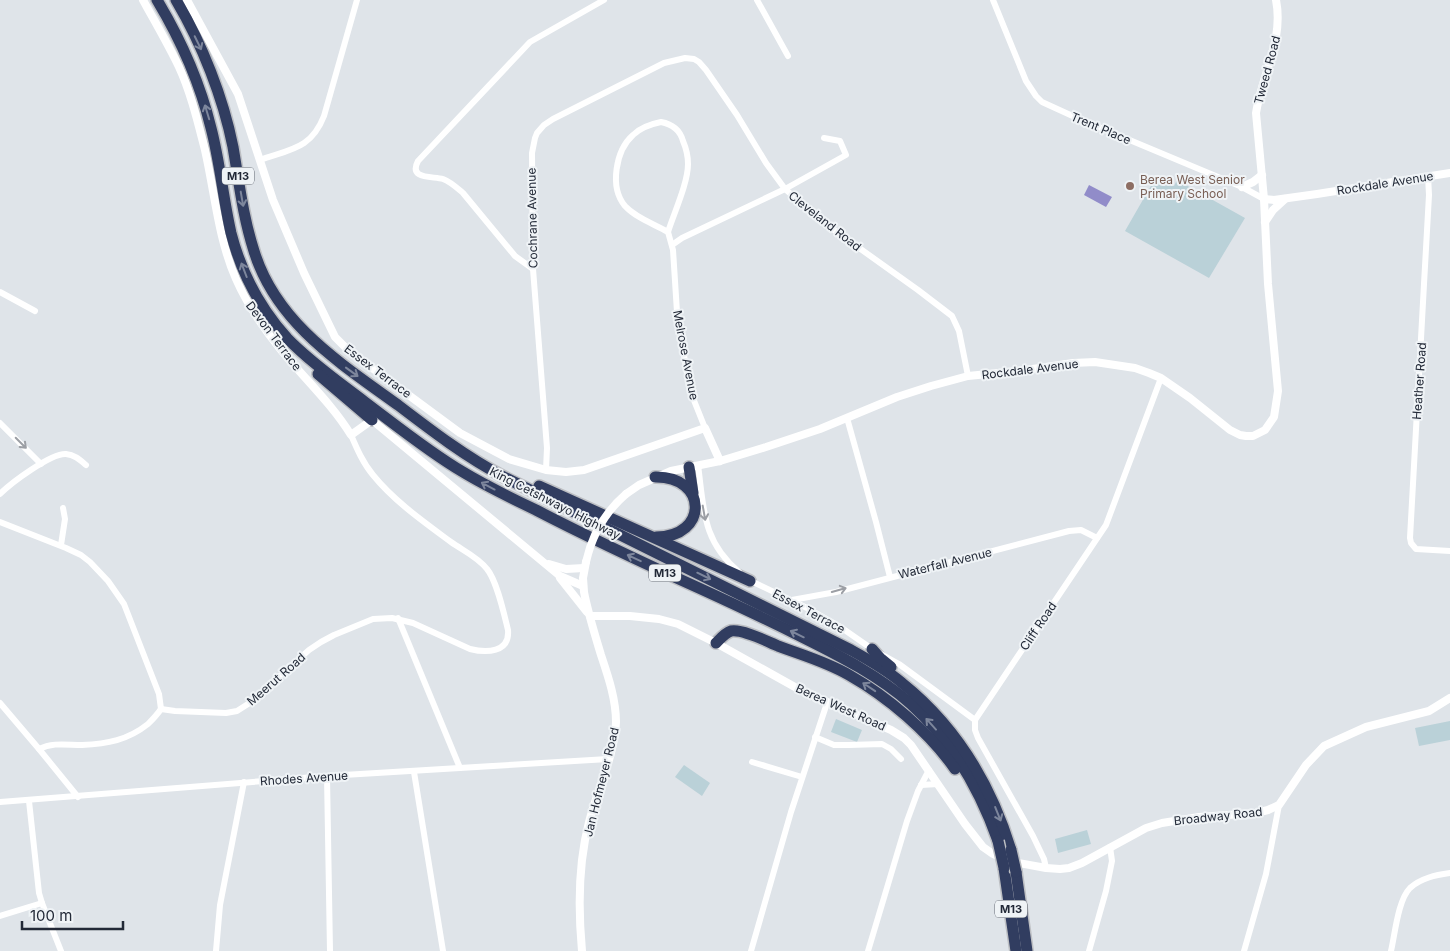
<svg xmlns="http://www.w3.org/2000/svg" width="1450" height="951" font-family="Inter,sans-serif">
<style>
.green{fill:#bad1d8}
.water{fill:#918cc9}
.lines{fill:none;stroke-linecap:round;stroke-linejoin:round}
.motorway-casing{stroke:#bdbfc3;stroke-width:14}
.minor{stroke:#fff;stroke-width:6}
.tertiary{stroke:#fff;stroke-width:8}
.motorway{stroke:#313d60;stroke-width:11}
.motorway-bridge-casing{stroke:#bdbfc3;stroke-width:14;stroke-linecap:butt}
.tertiary-bridge{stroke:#fff;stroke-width:8}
.motorway-bridge{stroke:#313d60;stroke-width:11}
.oneway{stroke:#7d869c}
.oneway2{stroke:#9c9fa5}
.education-dot{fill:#8d6e63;stroke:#eff3f6;stroke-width:2}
.labels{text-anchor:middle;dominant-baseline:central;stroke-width:4;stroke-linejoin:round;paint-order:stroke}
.shield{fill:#eff3f6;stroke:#606670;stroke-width:1}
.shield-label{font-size:11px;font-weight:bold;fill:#222937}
.street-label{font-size:12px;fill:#222937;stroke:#eff3f6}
.education-label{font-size:12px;fill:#785e54;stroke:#eff3f6;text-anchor:start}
</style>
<rect width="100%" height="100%" fill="#dfe4e9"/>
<g class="green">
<polygon points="1156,177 1174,186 1177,180 1245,218 1209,278 1125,231"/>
<polygon points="836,719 862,730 857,742 831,732"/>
<polygon points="1450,721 1450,740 1419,746 1415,728"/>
<polygon points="684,765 710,783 702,796 675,777"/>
<polygon points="1087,830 1091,844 1058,853 1055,839"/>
</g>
<polygon class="water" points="1089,185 1112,197 1106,207 1084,195"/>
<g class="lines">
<g class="motorway-casing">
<g id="motorway">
<path d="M157 0C181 40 200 83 211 128 220 162 223 198 231 233 241 272 260 308 287 338 310 362 339 382 365 402 397 426 429 452 463 472 486 486 511 498 536 510 590 538 646 564 701 589 736 605 770 621 804 638 842 657 879 676 911 704 952 741 980 790 998 841"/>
<path d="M176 0C202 44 223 97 233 147 239 182 243 217 254 251 276 323 340 363 398 405 432 431 466 457 504 477L851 650C869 660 887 670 902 683 956 726 991 785 1011 850"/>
<polyline points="318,374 372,420"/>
<polyline points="689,467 693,493"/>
<path d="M655 477C708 476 709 537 656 537"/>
<polyline points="539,486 750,581"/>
<path d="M716 643C720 639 725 633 731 631 743 629 766 641 778 646 802 655 827 662 849 675 888 697 929 732 955 769"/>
<polyline points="872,649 880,658 891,667"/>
<polyline points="1004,868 1016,951"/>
<polyline points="1016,872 1027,951"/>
</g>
</g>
<g class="minor">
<polyline points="757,0 788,56"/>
<polyline points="993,0 1026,81 1036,96 1042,102 1077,118 1242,187 1264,199"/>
<path d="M661 122C672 124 680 130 683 141 686 148 688 156 688 164 688 183 674 213 668 232 654 224 636 218 625 206 609 187 616 150 633 135 641 127 651 124 661 122Z"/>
<path d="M260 160C291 149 311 149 324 116L357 0"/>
<polyline points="1428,176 1429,195 1424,284 1410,538 1411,543 1416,549 1450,551"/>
<polyline points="668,232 673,250 677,312 689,386 693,398 705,428"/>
<polyline points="672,245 682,238 785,189 846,155 840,141 824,138"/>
<path d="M533 269 515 256 463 193C457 188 451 182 443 179 433 176 408 180 418 161L530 42 604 0"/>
<polyline points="0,292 35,311"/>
<polyline points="847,418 876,522 890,577"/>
<polyline points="0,423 41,464"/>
<path d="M698 465C704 509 702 541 739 572"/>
<polyline points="546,470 547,448 533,269 532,153 535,138 537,133 544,125 553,119 664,63 685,58 694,59 699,62 706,70 737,115 766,163 785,189 827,225 918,290 952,316 959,331 968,376"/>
<path d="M0 494C11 483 51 453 66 454 75 455 80 460 86 465"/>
<polyline points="0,522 66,548 81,555 90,562 108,581 124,604 159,694 161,709"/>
<polyline points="61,545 65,519 63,508"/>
<polyline points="749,580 807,608 839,626 872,649 899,664 975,720"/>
<polyline points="792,600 836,592 1069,531 1081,530 1097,538"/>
<polyline points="398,618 460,768"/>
<polyline points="0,703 39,749 78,797"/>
<path d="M161 709 175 711 226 713 237 711 248 704 309 650 321 642 334 635 373 619 392 618 413 623 470 649C486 653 510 653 508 630 504 614 497 581 487 569 478 557 462 550 451 542 424 522 394 501 373 475 363 463 357 449 351 435"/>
<polyline points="815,737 834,745 849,745 882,744 891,749 901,759"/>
<path d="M39 749C53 742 67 745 82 745 107 744 128 740 148 724 153 719 157 715 161 709"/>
<polyline points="752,762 802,777"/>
<polyline points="414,772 443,951"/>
<polyline points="327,776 330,951"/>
<polyline points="921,785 938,784"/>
<polyline points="29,801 39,893 42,903 61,951"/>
<polyline points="0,802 327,776 608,759"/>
<polyline points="1046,868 1044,859 1033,836 978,738 975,730 975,720 1106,525 1161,378"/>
<polyline points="0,916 42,903"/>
<polyline points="216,951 220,905 244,782"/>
<polyline points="751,951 791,812 827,703"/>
<polyline points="868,951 907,821 918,791 929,770"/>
<polyline points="1089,951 1106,891 1112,861 1110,847"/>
<polyline points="1244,951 1266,874 1279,805"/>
<path d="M1391 951C1395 934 1398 900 1410 888 1421 878 1436 875 1450 873"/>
</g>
<g class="tertiary">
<path d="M143 0C155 22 168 44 179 67 191 93 198 123 205 150 215 194 218 238 236 279 247 304 264 329 281 350 304 378 332 404 351 435L372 420 560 576 583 586"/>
<polyline points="187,0 238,94 273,200 304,273 335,337 349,351 460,433 509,459 546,470 566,472 584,470 705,428 720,461"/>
<polyline points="1242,187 1253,182 1262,175"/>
<polyline points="1264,199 1274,200 1317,194 1450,173"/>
<polyline points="1265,222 1273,210 1285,199"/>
<path d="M626 494 639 485 671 471 720 461 766 447 820 429 897 397 931 386 968 376 1019 371 1073 363 1095 362 1135 368 1149 373 1161 378 1190 398 1230 430 1240 435 1246 436H1253L1265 430 1274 417 1278 391 1268 284 1264 199 1256 113C1262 74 1284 40 1276 0"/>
<polyline points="549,564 566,569 584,568"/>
<polyline points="560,578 587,612"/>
<polyline points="590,616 630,616 659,619 678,624 716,643 802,691 891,730 904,738 911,745 965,824 983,847 993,854 1008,861 1046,868 1060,869 1069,868 1082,863 1146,828 1162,823 1199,817 1256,813 1268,810 1279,805 1306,765 1324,746 1366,727 1429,711 1450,698"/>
<path d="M582 951C578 908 578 864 589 822 597 791 615 754 616 722 616 699 608 676 601 655 595 635 588 613 584 592L583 578 586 562"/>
</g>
<use href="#motorway" class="motorway"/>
<g class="motorway-bridge-casing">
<g id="motorway-bridge">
<polyline points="998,841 1004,868"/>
<polyline points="1011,850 1016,872"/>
</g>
</g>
<path class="tertiary-bridge" d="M586 562C592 535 605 512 626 494"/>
<use href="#motorway-bridge" class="motorway-bridge"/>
</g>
<defs><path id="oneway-shaft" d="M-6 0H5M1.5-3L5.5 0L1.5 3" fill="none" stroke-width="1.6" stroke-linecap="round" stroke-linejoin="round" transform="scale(1.25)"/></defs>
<g class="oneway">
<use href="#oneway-shaft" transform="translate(198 43) rotate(64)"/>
<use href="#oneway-shaft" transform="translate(207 112) rotate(-107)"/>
<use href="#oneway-shaft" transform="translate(242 199) rotate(80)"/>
<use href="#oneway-shaft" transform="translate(244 270) rotate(-111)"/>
<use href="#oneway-shaft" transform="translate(352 372) rotate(36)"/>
<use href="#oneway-shaft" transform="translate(488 486) rotate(-152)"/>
<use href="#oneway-shaft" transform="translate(634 558) rotate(-155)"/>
<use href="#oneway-shaft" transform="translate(704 576) rotate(26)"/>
<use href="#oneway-shaft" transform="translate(797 634) rotate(-154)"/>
<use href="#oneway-shaft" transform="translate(869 687) rotate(-146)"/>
<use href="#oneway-shaft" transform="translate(931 724) rotate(-132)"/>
<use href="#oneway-shaft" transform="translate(998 814) rotate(68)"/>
</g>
<g class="oneway2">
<use href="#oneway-shaft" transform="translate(21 443) rotate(45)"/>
<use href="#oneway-shaft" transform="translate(704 513) rotate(80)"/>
<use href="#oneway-shaft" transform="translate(839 590) rotate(-16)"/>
</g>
<circle class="education-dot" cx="1130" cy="186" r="5"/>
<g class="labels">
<g class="shield">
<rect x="222" y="167.5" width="32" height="17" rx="4"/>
<rect x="649" y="564.5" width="32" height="17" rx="4"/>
<rect x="995" y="900.5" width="32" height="17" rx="4"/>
</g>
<g class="shield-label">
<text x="238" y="176">M13</text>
<text x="665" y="573">M13</text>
<text x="1011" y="909">M13</text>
</g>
<g class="street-label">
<text transform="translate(1267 70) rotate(-75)">Tweed Road</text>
<text transform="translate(1101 128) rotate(23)">Trent Place</text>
<text transform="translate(1385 183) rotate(-9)">Rockdale Avenue</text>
<text transform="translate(532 218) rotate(-91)">Cochrane Avenue</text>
<text transform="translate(825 221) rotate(38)">Cleveland Road</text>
<text transform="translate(274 336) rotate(53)">Devon Terrace</text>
<text transform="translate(686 355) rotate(79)">Melrose Avenue</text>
<text transform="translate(1030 369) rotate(-7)">Rockdale Avenue</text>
<text transform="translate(378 371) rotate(37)">Essex Terrace</text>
<text transform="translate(1419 381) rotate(-86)">Heather Road</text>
<text transform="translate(555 503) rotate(27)">King Cetshwayo Highway</text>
<text transform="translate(945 563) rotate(-14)">Waterfall Avenue</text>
<text transform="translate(809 611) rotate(28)">Essex Terrace</text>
<text transform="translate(1038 626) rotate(-56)">Cliff Road</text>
<text transform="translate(276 679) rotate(-41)">Meerut Road</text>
<text transform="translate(841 707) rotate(24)">Berea West Road</text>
<text transform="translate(304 778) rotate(-4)">Rhodes Avenue</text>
<text transform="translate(601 782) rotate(-76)">Jan Hofmeyer Road</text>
<text transform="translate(1218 816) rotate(-6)">Broadway Road</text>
</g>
<g class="education-label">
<text x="1140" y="179">Berea West Senior<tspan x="1140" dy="14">Primary School</tspan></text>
</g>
</g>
<path d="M22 921v8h101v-8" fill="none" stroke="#222937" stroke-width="2.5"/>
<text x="30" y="921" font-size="15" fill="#222937" stroke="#eff3f6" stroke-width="4" paint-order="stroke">100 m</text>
</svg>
